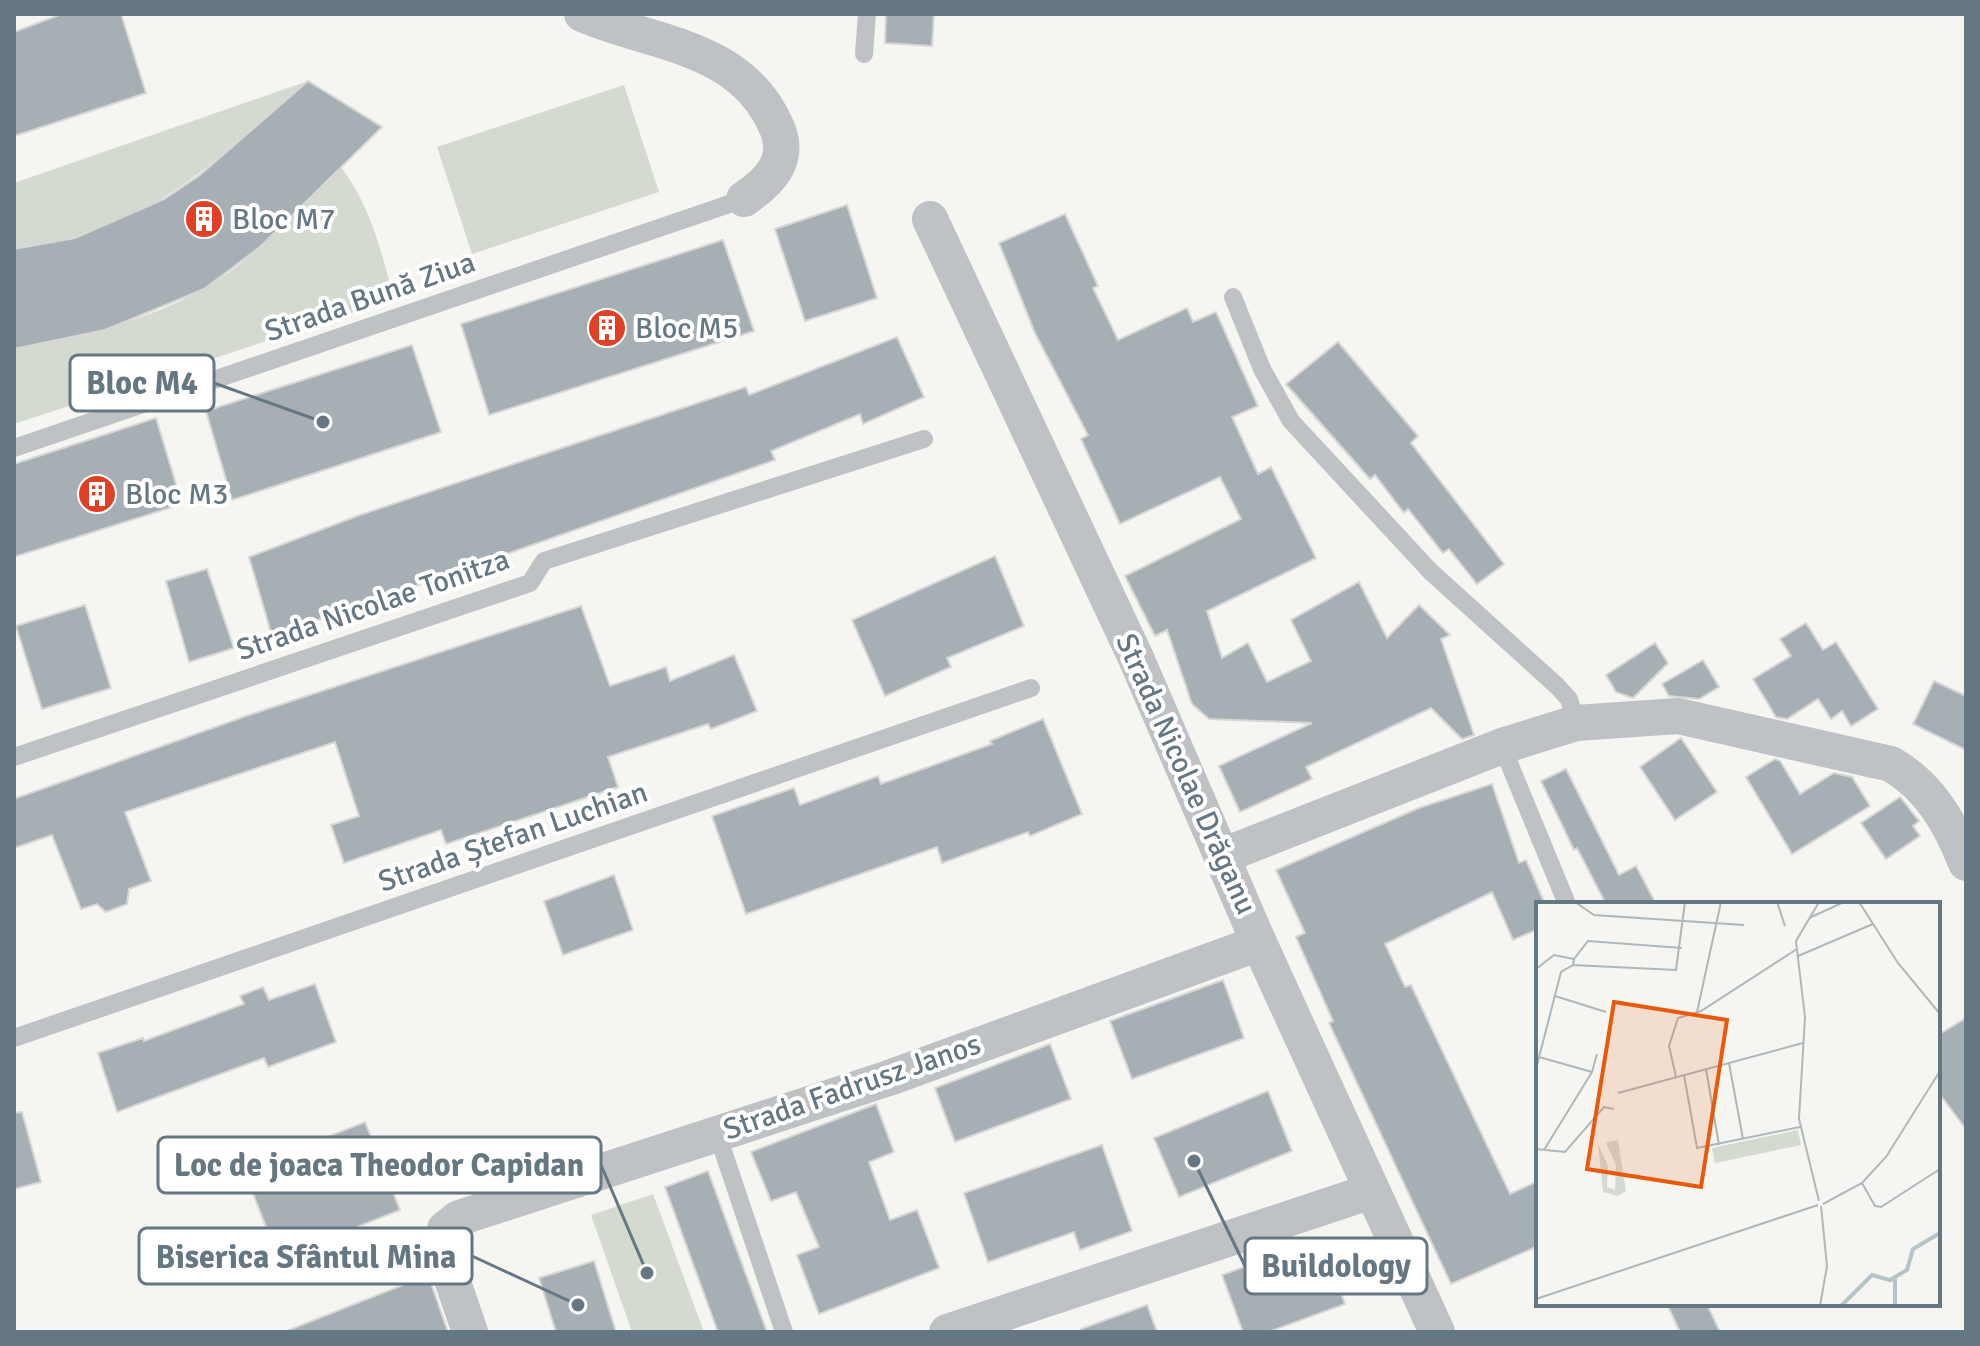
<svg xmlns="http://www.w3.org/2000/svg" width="1980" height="1346" font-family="Signika,sans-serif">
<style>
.green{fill:#d5dad0}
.building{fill:#a6b0b4;stroke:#d6d6d4;stroke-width:2}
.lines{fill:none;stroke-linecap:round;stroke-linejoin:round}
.lane{stroke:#bec2c5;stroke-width:18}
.street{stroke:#bec2c5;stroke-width:36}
.labels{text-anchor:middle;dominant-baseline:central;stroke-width:8;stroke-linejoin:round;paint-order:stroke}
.poi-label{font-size:30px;fill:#647782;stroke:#fff;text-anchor:start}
.street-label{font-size:30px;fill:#647782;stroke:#fff}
.inset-river{fill:none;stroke:#b6c4c7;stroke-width:4}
.inset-road{fill:none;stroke:#aeb8bb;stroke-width:2}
.view{fill:#e8590c;fill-opacity:0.15;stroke:#e8590c;stroke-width:4}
.inset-edge{fill:none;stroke:#647782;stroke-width:4}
.leader{fill:none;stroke:#647782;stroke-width:3}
.callout-dot{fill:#647782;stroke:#fff;stroke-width:3}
.callout{fill:#fff;stroke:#647782;stroke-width:3}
.callout-label{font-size:32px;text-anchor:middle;font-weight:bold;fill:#647782}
</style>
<rect width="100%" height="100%" fill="#f5f5f1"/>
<g class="green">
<path d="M308 81C237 143 168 211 75 238 56 244 34 246 14 249V183Z"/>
<polygon points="624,85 659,192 472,254 437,147"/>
<path d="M341 167C371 207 381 251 394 299L14 424V349C80 336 146 322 205 288 257 258 299 208 341 167Z"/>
<polygon points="653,1194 704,1332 632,1332 591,1215"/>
</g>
<g class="building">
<polygon points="62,14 121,14 146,93 14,136 14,32"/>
<polygon points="886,14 934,14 932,46 885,43"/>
<polygon points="308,81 382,127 260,247 204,289 105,330 14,349 14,249 75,238 164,199 200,175"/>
<polygon points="847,205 877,298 805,321 775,229"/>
<polygon points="1065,214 1098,286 1093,288 1118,340 1187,308 1193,322 1216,312 1258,406 1232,417 1258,474 1271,467 1316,558 1207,611 1222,658 1248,643 1267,682 1311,661 1291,620 1359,582 1387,638 1419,605 1450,635 1441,639 1474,735 1462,739 1431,708 1306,767 1312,779 1240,812 1219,766 1312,723 1209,719 1192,704 1167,630 1155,636 1125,576 1241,519 1220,477 1120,524 1081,439 1088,435 1035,333 999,243"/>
<polygon points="723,240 754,331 489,415 461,324"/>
<polygon points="897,337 924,397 863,424 860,414 771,451 775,460 272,636 249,557 360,515 746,387 749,395"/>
<polygon points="1338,342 1418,436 1411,443 1504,564 1477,584 1449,549 1443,553 1408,509 1404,513 1375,475 1370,479 1286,384"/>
<polygon points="412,345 441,432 232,500 206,411"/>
<polygon points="156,418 182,504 14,557 14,464"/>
<polygon points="995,556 1024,626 947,658 951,667 885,696 852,620"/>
<polygon points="207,569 234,648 189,662 166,581"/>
<polygon points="85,605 111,688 42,709 16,626"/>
<polygon points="581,606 610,686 666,667 670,681 734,655 757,711 711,729 708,724 608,757 618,787 446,844 441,830 344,863 331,825 359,816 335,742 125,812 151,881 129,889 127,904 106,912 97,904 81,909 52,835 14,848 14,799 252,714"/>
<polygon points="1806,623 1823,650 1836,642 1878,709 1851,726 1842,711 1831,719 1818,699 1787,719 1776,717 1753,679 1791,656 1780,639"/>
<polygon points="1655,643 1668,663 1633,698 1616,692 1606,675"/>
<polygon points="1703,660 1719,687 1699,699 1669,696 1662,684"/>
<polygon points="1934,681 1966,696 1966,750 1913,724"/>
<polygon points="1043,719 1082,814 1030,836 1028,832 942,863 937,847 746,914 712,816 794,788 800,805 878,776 881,784 992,744 990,741"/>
<polygon points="1681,738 1717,792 1675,820 1640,767"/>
<polygon points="1775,759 1780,761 1800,794 1834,773 1852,777 1870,806 1792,854 1746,777"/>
<polygon points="1566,769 1619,875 1636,866 1656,904 1606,904 1577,848 1574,850 1541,781"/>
<polygon points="1492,784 1519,863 1526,860 1545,904 1538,904 1538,929 1513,940 1492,892 1385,944 1405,987 1411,985 1510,1194 1538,1181 1538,1246 1451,1284 1329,1023 1333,1021 1296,937 1305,933 1276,870 1419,808"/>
<polygon points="1900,797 1919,821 1913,826 1920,836 1886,859 1861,823"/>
<polygon points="614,875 633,930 563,955 544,901"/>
<polygon points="1223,980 1244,1038 1132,1079 1110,1021"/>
<polygon points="315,984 336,1042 268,1067 264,1058 117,1112 98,1053 143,1038 144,1041 244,1004 240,996 263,987 269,1000"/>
<polygon points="1966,1018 1966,1129 1938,1092 1938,1035"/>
<polygon points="1050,1044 1071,1099 955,1142 935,1088"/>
<polygon points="1268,1091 1292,1151 1179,1197 1154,1138"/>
<polygon points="876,1104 894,1152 869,1162 890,1220 917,1210 939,1268 819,1314 797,1255 819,1247 796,1192 771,1201 751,1152"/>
<polygon points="22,1112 41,1182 14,1189 14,1113"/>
<polygon points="365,1122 400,1210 278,1258 244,1170"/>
<polygon points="1102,1145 1132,1231 1080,1250 1074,1232 988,1262 964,1193"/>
<polygon points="708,1171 767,1332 718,1332 665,1187"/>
<polygon points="1321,1239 1345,1304 1268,1332 1243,1332 1222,1275"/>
<polygon points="594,1261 616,1332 556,1332 539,1278"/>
<polygon points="428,1275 448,1332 289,1332 289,1330"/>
<polygon points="1667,1304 1707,1304 1720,1332 1680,1332"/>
<polygon points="1147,1305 1157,1332 1081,1332 1081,1329"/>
</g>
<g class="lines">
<g class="lane">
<polyline points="864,54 867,14"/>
<polyline points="1233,297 1262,369 1291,421 1430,571 1557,686 1569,699 1576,723"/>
<polyline points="14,448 744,199"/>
<polyline points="1502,746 1567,904"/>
<polyline points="14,757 530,583 544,561 924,439"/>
<polyline points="14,1038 1031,688"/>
<polyline points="717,1133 784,1332"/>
</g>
<g class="street">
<path d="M582 14C654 45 742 45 777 128 791 161 769 182 744 199"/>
<polyline points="930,219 1136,658 1259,943 1437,1332"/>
<path d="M1222 856 1502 746 1576 723 1678 716 1891 764C1930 787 1950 822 1966 863"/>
<polyline points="470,1332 443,1253 445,1229 459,1218 889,1078 1259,943"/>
<polyline points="947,1332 1372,1191"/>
</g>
</g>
<defs>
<g id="building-disc" transform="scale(2)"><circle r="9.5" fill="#e24025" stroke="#fff"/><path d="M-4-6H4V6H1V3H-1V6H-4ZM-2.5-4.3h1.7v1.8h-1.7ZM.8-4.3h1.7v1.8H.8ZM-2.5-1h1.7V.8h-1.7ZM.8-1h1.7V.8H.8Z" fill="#fff"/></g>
</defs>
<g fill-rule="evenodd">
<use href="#building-disc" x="204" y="219"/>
<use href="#building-disc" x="607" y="328"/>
<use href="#building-disc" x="97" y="494"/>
</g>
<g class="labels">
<g class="poi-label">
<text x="232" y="219">Bloc M7</text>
<text x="635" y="328">Bloc M5</text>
<text x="125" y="494">Bloc M3</text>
</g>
<g class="street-label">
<text transform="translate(370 297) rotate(-19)">Strada Bună Ziua</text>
<text transform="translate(373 605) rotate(-19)">Strada Nicolae Tonitza</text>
<text transform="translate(1186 774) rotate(66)">Strada Nicolae Drăganu</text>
<text transform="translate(513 837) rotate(-19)">Strada Ștefan Luchian</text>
<text transform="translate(852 1087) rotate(-19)">Strada Fadrusz Janos</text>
</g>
</g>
<g transform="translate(1536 902)">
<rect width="404" height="404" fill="#f5f5f1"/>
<path d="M262 228 265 243 179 261 176 246ZM82 238 90 289 82 294 67 290 62 242 72 264 71 285 79 288 80 263 70 241Z" fill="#d5dad0"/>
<path class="inset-river" d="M305 404 336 373 354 378 371 368 377 347 404 331M359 404V377"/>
<path class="inset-road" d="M39 0 58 13 208 23M241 0 249 24M323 0 362 61 404 112M273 16 308 0M262 54 337 22M38 57 37 63 140 68 149 0M38 57 52 39 146 46M0 67 18 53 38 57M19 94 70 110M161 110 185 0M3 155 56 170 61 152M193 161 207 237M0 167 25 70 37 63M170 167 183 243M148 173 161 246 264 225M140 175 133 144 142 116 165 109 261 47M82 191 267 141M0 247 29 250 68 205 78 207M8 248 56 170M326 281 339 304 345 305 404 267M283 299 263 217 269 115 260 39 283 0M287 302 326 281 350 255 404 169M0 397 282 303M284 404 291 364 285 304"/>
<path class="view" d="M78 100 191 118 165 285 51 267Z"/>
<rect width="404" height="404" class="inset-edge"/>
</g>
<path class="leader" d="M323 422L214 383M647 1273L601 1165M578 1305L472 1256M1194 1161L1245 1266"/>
<g class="callout-dot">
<circle cx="323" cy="422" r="8"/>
<circle cx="647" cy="1273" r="8"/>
<circle cx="578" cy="1305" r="8"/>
<circle cx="1194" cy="1161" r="8"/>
</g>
<g class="callout">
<rect x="70" y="355" width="144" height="56" rx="8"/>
<rect x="158" y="1137" width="443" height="56" rx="8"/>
<rect x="139" y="1228" width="333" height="56" rx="8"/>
<rect x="1245" y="1238" width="182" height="56" rx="8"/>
</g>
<g class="callout-label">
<text x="142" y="394">Bloc M4</text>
<text x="379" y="1176">Loc de joaca Theodor Capidan</text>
<text x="306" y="1268">Biserica Sfântul Mina</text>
<text x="1336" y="1277">Buildology</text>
</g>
<rect width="1980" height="1346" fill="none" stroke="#647782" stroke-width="32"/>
</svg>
